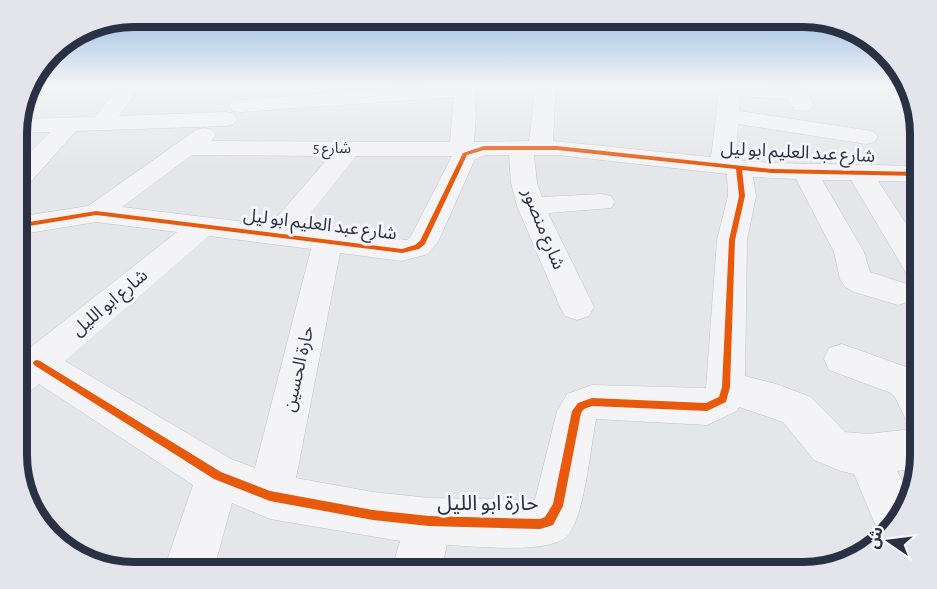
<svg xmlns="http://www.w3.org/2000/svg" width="937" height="589" font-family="'Alegreya Sans','Noto Sans Arabic',sans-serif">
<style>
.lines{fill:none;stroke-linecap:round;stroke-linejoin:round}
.minor-casing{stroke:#c3c4c7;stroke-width:1}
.minor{fill:#f4f4f6;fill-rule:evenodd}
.cycleway-casing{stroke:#f3f5f8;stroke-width:3}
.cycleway{fill:#e8590c;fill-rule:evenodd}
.labels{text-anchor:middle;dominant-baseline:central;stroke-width:6;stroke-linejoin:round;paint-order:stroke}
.far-street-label{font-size:15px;fill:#2a3144;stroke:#f3f5f8}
.street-label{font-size:18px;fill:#2a3144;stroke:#f3f5f8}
.near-street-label{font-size:21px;fill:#2a3144;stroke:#f3f5f8}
.rim{fill:none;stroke:#2a3144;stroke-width:8}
</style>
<rect width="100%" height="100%" fill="#e5e6e9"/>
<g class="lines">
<g class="minor-casing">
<g id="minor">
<polygon points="120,85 141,85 119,116 226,112 234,114 237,119 234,124 226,126 76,131 26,187 17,189 17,165 50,132 17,133 17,119 95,117"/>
<path d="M441 85H474L476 115 474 142 529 141 536 85H556L553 141 711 157 720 85 792 87 806 92 814 105 811 110 803 111 795 110 788 99 740 96 739 111 866 130 874 132 878 137 874 142 866 144 738 124 736 160 772 163 920 166V182L878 181 920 245 919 279 908 276 851 180H822L864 252 870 272 910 285 914 293 910 301 898 305 854 292 845 287 840 279 834 252 796 179 753 177 756 196 747 240 745 376 776 384 811 397 845 432 868 434 920 428 918 468 897 471 910 494 901 520 884 535 875 524 854 474 841 471 814 460 783 422 739 407 737 411 707 425 596 419C591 444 584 524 565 538 543 554 475 546 447 545L441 572H391L400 541 270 519 232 503 213 572H163L193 485 39 384 30 391 17 396V358L177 232 96 222 17 235V217L88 206 196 130 204 128 212 130 216 135 211 141 450 142 454 97 241 112 233 111 230 106 233 101 241 100ZM192 155 330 156 270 225 122 207ZM486 155H509L511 183 517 206 560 307 565 316 577 320 589 316 594 307 548 213 611 208 615 202 611 196 601 194 542 197 537 183 534 155H557L727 174 728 196 717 240 706 388 592 385 567 394 557 411 535 500 429 498 373 492 296 478 340 253 402 261 428 254 438 242 475 159ZM356 156H452L411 236 407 240 299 228ZM209 236 311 249 255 468 231 459 65 361Z"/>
<path d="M876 85C902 85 907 83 915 109L905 108Z"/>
<polygon points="842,344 920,372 920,426 906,420 895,397 891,393 829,370 824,359 829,348"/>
</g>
</g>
<use href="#minor" class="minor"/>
<g class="cycleway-casing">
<polygon id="cycleway" points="484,146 557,146 772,169 920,172 920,176 772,173 742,170 745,196 735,240 730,387 726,402 707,411 592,406 584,409 581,413 563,506 553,525 540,529 429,526 373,520 270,501 214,479 34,365 33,363 34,361 37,360 40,361 221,472 270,491 373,510 429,516 540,519 545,517 553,504 572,411 578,403 592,398 706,403 719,397 722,387 729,240 739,196 736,169 557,150 484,150 467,155 425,244 419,249 402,253 96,215 17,228 17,224 96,211 402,249 415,245 420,241 463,153"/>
</g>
<use href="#cycleway" class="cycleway"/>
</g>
<linearGradient id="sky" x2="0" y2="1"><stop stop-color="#93b9e0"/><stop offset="0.51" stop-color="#f3f4f5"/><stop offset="1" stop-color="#f3f4f5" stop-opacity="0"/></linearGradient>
<rect width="937" height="168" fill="url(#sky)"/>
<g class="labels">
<g class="far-street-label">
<text x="332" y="148">شارع 5</text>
</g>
<g class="street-label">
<text transform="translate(798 153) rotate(3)">شارع عبد العليم ابو ليل</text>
<text transform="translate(320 225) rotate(7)">شارع عبد العليم ابو ليل</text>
<text transform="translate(543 229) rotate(68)">شارع منصور</text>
<text transform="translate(110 303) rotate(-40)">شارع ابو الليل</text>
<text transform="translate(299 369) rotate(-77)">حارة الحسين</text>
</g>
<g class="near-street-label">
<text x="488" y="503">حارة ابو الليل</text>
</g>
</g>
<path d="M0 0H937V589H0ZM134 27H803A107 107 0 0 1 910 134V455A107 107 0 0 1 803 562H134A107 107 0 0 1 27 455V134A107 107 0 0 1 134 27Z" fill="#e3e5ea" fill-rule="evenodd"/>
<path class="rim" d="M134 27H803A107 107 0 0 1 910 134V455A107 107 0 0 1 803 562H134A107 107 0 0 1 27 455V134A107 107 0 0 1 134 27Z"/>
<g transform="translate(889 541) rotate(284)" stroke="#f3f5f8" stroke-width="4.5" paint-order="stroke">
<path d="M0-4.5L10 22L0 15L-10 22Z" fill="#2a3144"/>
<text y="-9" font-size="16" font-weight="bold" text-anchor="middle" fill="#2a3144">ش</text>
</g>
</svg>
